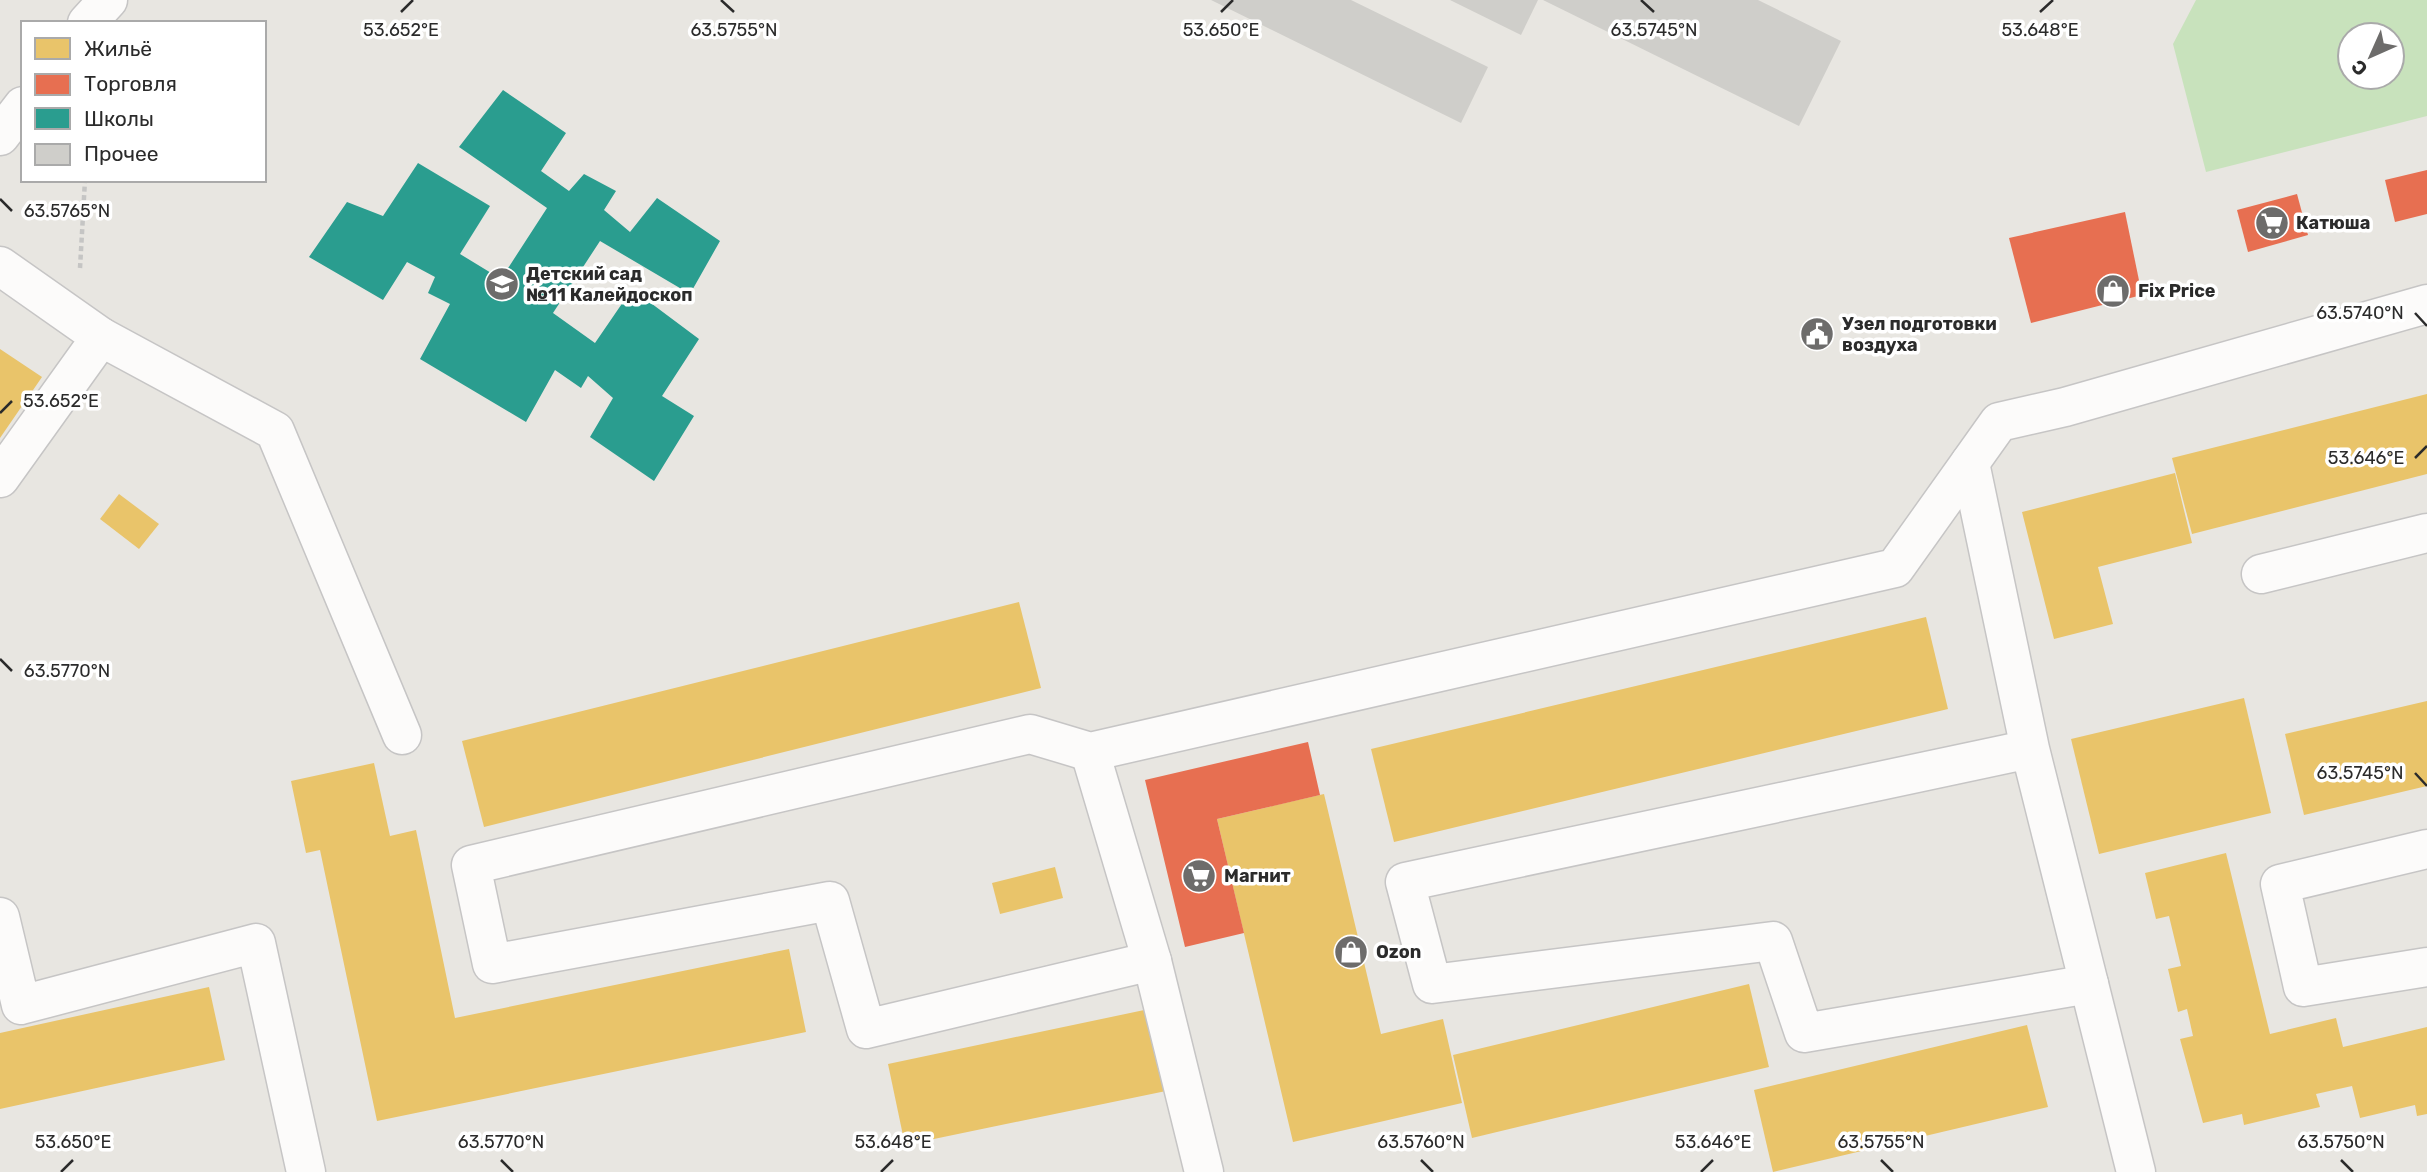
<svg xmlns="http://www.w3.org/2000/svg" width="2427" height="1172" font-family="Rubik,sans-serif">
<style>
.green{fill:#c8e2bc;fill-rule:evenodd}
.homes{fill:#e9c46a}
.shops{fill:#e76f51}
.schools{fill:#2a9d8f}
.building{fill:#cfceca}
.lines{fill:none;stroke-linecap:round;stroke-linejoin:round}
.minor-casing{stroke:#c6c5c5;stroke-width:41}
.path{stroke:#c5c5c4;stroke-width:4.5;stroke-dasharray:5 3.5;stroke-linecap:butt}
.minor{stroke:#fcfbfa;stroke-width:38}
.ticks{fill:none;stroke:#2b2b2b;stroke-width:2.5}
.labels{text-anchor:middle;dominant-baseline:central;stroke-width:7;stroke-linejoin:round;paint-order:stroke}
.poi-label{font-size:18px;font-weight:bold;fill:#2b2b2b;stroke:#fff;text-anchor:start}
.ticks-label{font-size:18px;text-anchor:middle;fill:#2b2b2b;stroke:#fff;stroke-width:7;stroke-linejoin:round;paint-order:stroke}
</style>
<rect width="100%" height="100%" fill="#e8e6e1"/>
<path class="green" d="M2196 0H2427V116L2206 172 2173 44ZM2350 35H2392V77H2350Z"/>
<g class="homes">
<polygon points="0,349 42,377 0,438"/>
<polygon points="2427,394 2427,474 2192,534 2172,458"/>
<polygon points="2175,473 2192,543 2098,567 2113,624 2054,639 2022,512"/>
<polygon points="119,494 159,524 139,549 100,519"/>
<polygon points="1019,602 1041,688 484,827 462,741"/>
<polygon points="1926,617 1948,709 1394,842 1371,749"/>
<polygon points="2244,698 2271,813 2099,854 2071,739"/>
<polygon points="2427,701 2427,786 2304,815 2285,734"/>
<polygon points="374,763 390,836 416,830 455,1018 789,949 806,1032 377,1121 320,850 306,853 291,781"/>
<polygon points="1324,794 1381,1034 1443,1019 1462,1103 1293,1142 1217,819"/>
<polygon points="2226,853 2270,1034 2336,1018 2343,1047 2427,1027 2427,1114 2417,1116 2415,1105 2360,1118 2352,1086 2316,1094 2320,1107 2244,1125 2242,1114 2203,1123 2180,1039 2193,1036 2187,1009 2178,1012 2168,969 2181,966 2169,916 2156,919 2145,873"/>
<polygon points="1055,867 1063,898 1000,914 992,883"/>
<polygon points="1749,984 1769,1067 1472,1138 1453,1055"/>
<polygon points="209,987 225,1060 0,1109 0,1033"/>
<polygon points="1149,1009 1166,1091 905,1145 888,1064"/>
<polygon points="2027,1025 2048,1107 1773,1172 1754,1090"/>
</g>
<g class="shops">
<polygon points="2427,170 2427,214 2395,222 2385,180"/>
<polygon points="2297,194 2308,235 2248,252 2237,210"/>
<polygon points="2125,212 2142,295 2031,323 2009,238"/>
<polygon points="1308,742 1320,795 1217,819 1244,933 1185,947 1145,780"/>
</g>
<polygon class="schools" points="503,90 566,133 541,171 569,191 584,174 616,191 604,210 630,232 657,198 720,241 690,294 600,241 553,313 595,343 632,289 699,339 662,396 694,416 654,481 590,437 613,398 588,376 581,388 555,370 526,422 420,359 450,304 428,293 435,277 407,262 383,300 309,257 347,202 383,216 418,163 490,206 460,254 501,279 547,208 459,147"/>
<g class="building">
<polygon points="1211,0 1351,0 1488,67 1461,123"/>
<polygon points="1450,0 1538,0 1521,35"/>
<polygon points="1543,0 1758,0 1841,41 1799,126"/>
</g>
<g class="lines">
<g class="minor-casing">
<g id="minor">
<polyline points="87,23 108,0"/>
<polyline points="0,136 23,106"/>
<polyline points="0,266 101,337 0,478"/>
<polyline points="101,337 275,431 402,735"/>
<polyline points="1970,463 2030,749 1405,882 1432,984 1773,941 1804,1033 2089,984 2030,749"/>
<polyline points="2261,574 2427,533"/>
<polyline points="1090,752 1152,961 1204,1172"/>
<polyline points="2427,849 2280,884 2303,987 2427,967"/>
<polyline points="0,917 21,1005 256,943 306,1172"/>
<polyline points="1152,961 866,1029 830,901 492,964 471,865 1030,734 1090,752 1895,568 1999,422 2065,407 2427,304"/>
<polyline points="2089,984 2136,1172"/>
</g>
</g>
<polyline class="path" points="80,268 85,180"/>
<use href="#minor" class="minor"/>
</g>
<path class="ticks" d="M721 0 734 12M1641 0 1654 12M401 12 413 0M1221 12 1233 0M2040 12 2053 0M0 199 12 211M2415 313 2427 326M0 413 12 401M2415 458 2427 446M0 659 12 671M2415 773 2427 786M501 1160 513 1172M1421 1160 1433 1172M1881 1160 1893 1172M2341 1160 2353 1172M61 1172 73 1160M881 1172 893 1160M1701 1172 1713 1160"/>
<defs>
<g id="supermarket-disc" transform="scale(1.75)"><circle r="9.5" fill="#6d6c6b" stroke="#fff"/><path d="M-6-5.5h2.5l.6 2H6L4.5 2H-2.5L-4.4-4H-6ZM-1.5 3.2a1.3 1.3 0 1 0 .1 0ZM3 3.2a1.3 1.3 0 1 0 .1 0Z" fill="#fff"/></g>
<g id="school-disc" transform="scale(1.75)"><circle r="9.5" fill="#6d6c6b" stroke="#fff"/><path d="M0-5L7-2L0 1L-7-2ZM-4 1L0 2.5L4 1V4Q0 6-4 4Z" fill="#fff"/></g>
<g id="shop-disc" transform="scale(1.75)"><circle r="9.5" fill="#6d6c6b" stroke="#fff"/><path d="M-5-2.5h2.3a2.7 3.5 0 0 1 5.4 0H5L5.5 6h-11ZM-1.5-2.5h3a1.5 2.3 0 0 0-3 0Z" fill="#fff"/></g>
<g id="civic-disc" transform="scale(1.75)"><circle r="9.5" fill="#6d6c6b" stroke="#fff"/><path d="M-.6-6.5H3V-4.5H.6V-3L4-1V1h2V6H-6V1h2V-1L-.6-3ZM-1.2 2.5V6h2.4V2.5Z" fill="#fff"/></g>
</defs>
<g fill-rule="evenodd">
<use href="#supermarket-disc" x="2272" y="223"/>
<use href="#school-disc" x="502" y="284"/>
<use href="#shop-disc" x="2113" y="291"/>
<use href="#civic-disc" x="1817" y="334"/>
<use href="#supermarket-disc" x="1199" y="876"/>
<use href="#shop-disc" x="1351" y="952"/>
</g>
<g class="labels">
<g class="poi-label">
<text x="2296" y="223">Катюша</text>
<text x="526" y="274">Детский сад<tspan x="526" dy="21">№11 Калейдоскоп</tspan></text>
<text x="2138" y="291">Fix Price</text>
<text x="1842" y="324">Узел подготовки<tspan x="1842" dy="21">воздуха</tspan></text>
<text x="1224" y="876">Магнит</text>
<text x="1376" y="952">Ozon</text>
</g>
</g>
<g class="ticks-label">
<text x="401" y="36">53.652°E</text>
<text x="734" y="36">63.5755°N</text>
<text x="1221" y="36">53.650°E</text>
<text x="1654" y="36">63.5745°N</text>
<text x="2040" y="36">53.648°E</text>
<text x="67" y="217">63.5765°N</text>
<text x="2360" y="319">63.5740°N</text>
<text x="61" y="407">53.652°E</text>
<text x="2366" y="464">53.646°E</text>
<text x="67" y="677">63.5770°N</text>
<text x="2360" y="779">63.5745°N</text>
<text x="893" y="1148">53.648°E</text>
<text x="1713" y="1148">53.646°E</text>
<text x="73" y="1148">53.650°E</text>
<text x="501" y="1148">63.5770°N</text>
<text x="1421" y="1148">63.5760°N</text>
<text x="1881" y="1148">63.5755°N</text>
<text x="2341" y="1148">63.5750°N</text>
</g>
<rect x="21" y="21" width="245" height="161" fill="#ffffff" stroke="#aaaaaa" stroke-width="2"/>
<rect x="35" y="38" width="35" height="21" fill="#e9c46a" stroke="#aaaaaa" stroke-width="2"/>
<text x="84" y="56" font-size="21" fill="#2b2b2b">Жильё</text>
<rect x="35" y="74" width="35" height="21" fill="#e76f51" stroke="#aaaaaa" stroke-width="2"/>
<text x="84" y="91" font-size="21" fill="#2b2b2b">Торговля</text>
<rect x="35" y="108" width="35" height="21" fill="#2a9d8f" stroke="#aaaaaa" stroke-width="2"/>
<text x="84" y="126" font-size="21" fill="#2b2b2b">Школы</text>
<rect x="35" y="144" width="35" height="21" fill="#cfceca" stroke="#aaaaaa" stroke-width="2"/>
<text x="84" y="161" font-size="21" fill="#2b2b2b">Прочее</text>
<g transform="translate(2371 56) rotate(225)"><circle r="33" fill="#ffffff" stroke="#aaaaaa" stroke-width="2"/>
<path d="M0-5L12 26L0 18L-12 26Z" fill="#6d6c6b"/>
<text y="-10" font-size="19" font-weight="bold" text-anchor="middle" fill="#2b2b2b">С</text>
</g>
</svg>
